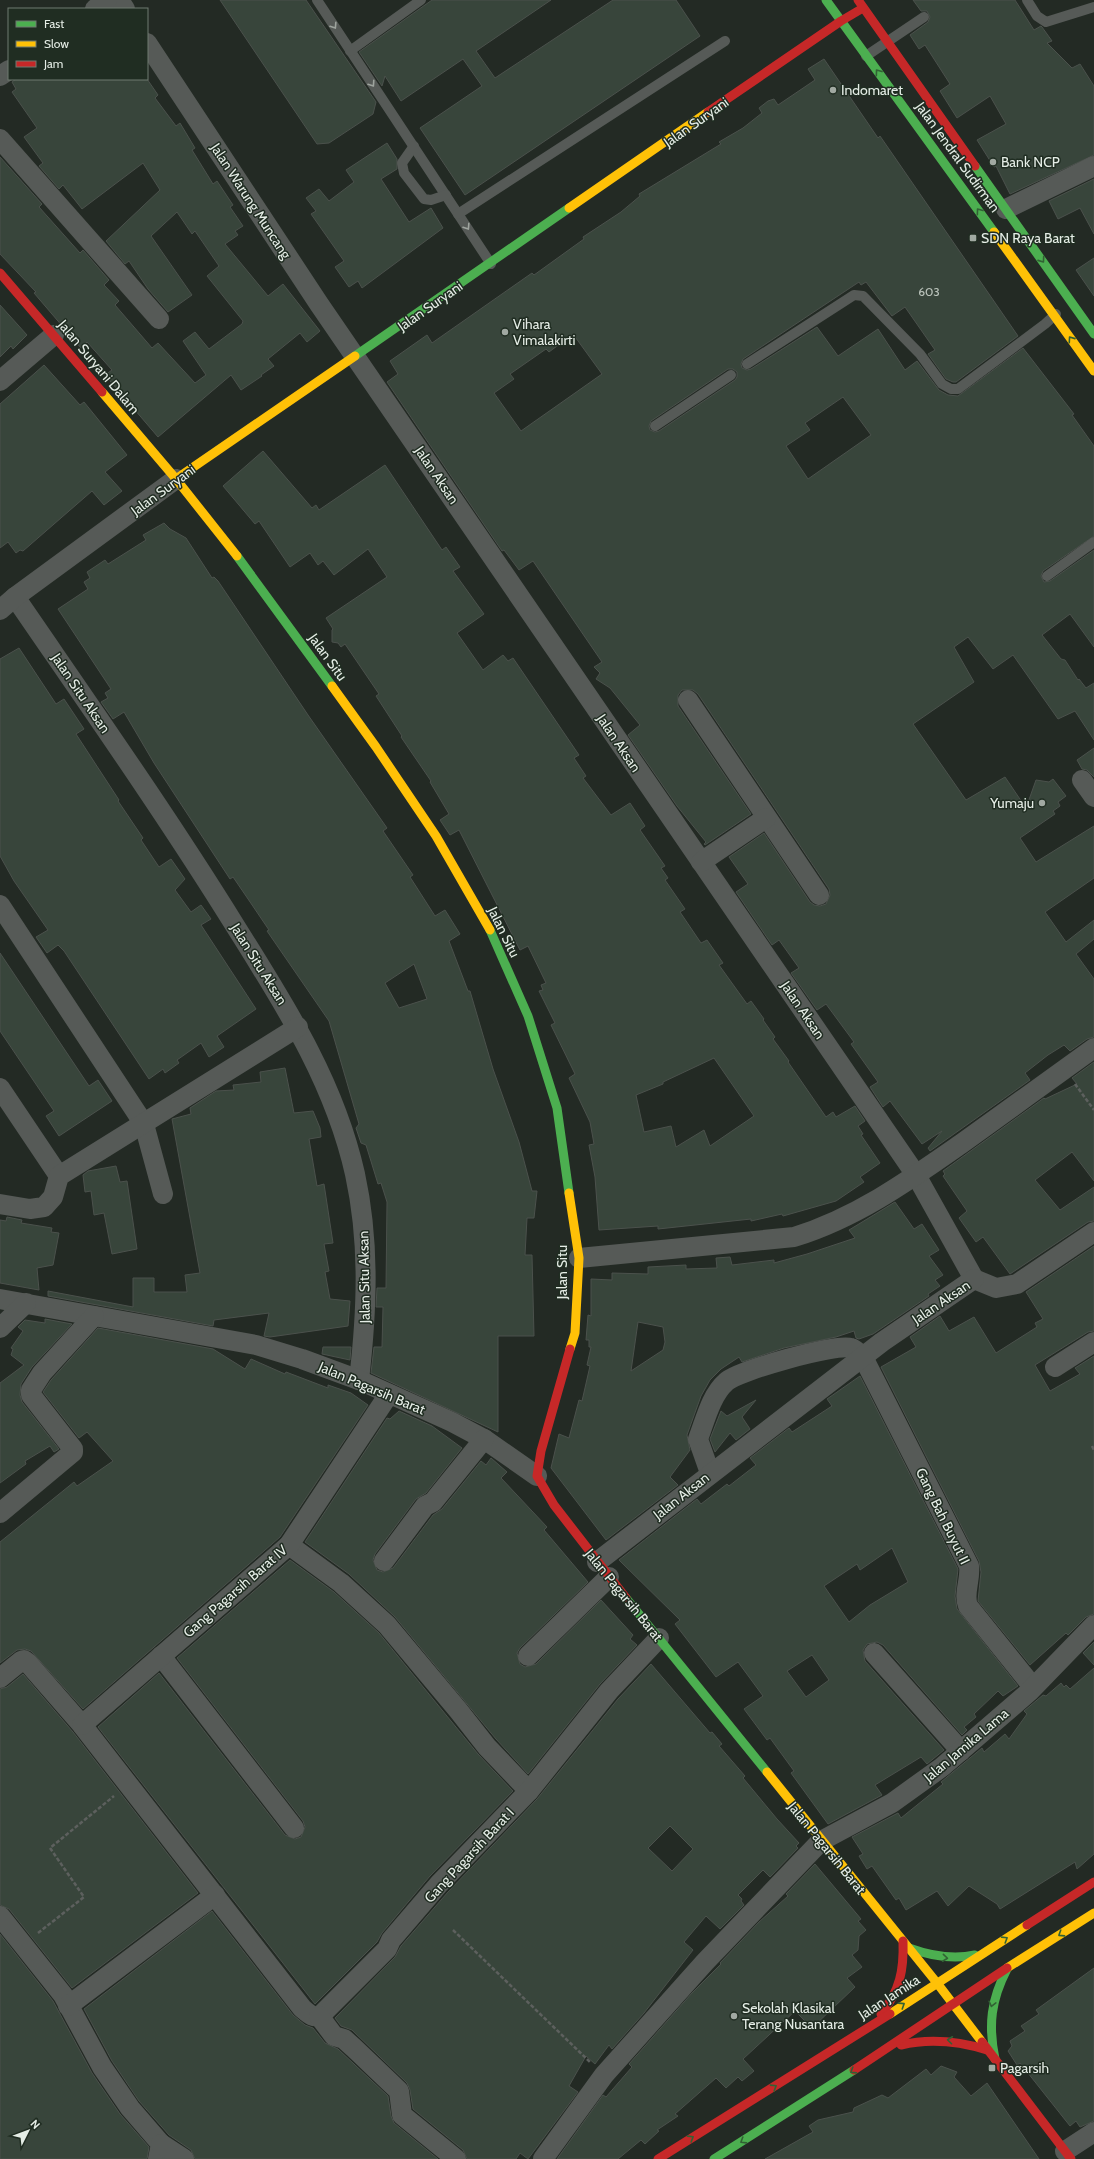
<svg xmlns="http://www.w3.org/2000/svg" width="1094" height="2159" font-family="Cabin,sans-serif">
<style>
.building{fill:#38453b;stroke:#4b514c;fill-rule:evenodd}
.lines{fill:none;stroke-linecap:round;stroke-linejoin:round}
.path{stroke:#5d605e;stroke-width:2.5;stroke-dasharray:4 2;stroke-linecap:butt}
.lane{stroke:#565a57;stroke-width:10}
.street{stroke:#565a57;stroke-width:20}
.fast{stroke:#4caf50;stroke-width:9}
.slow{stroke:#ffc107;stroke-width:9}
.jam{stroke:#c62828;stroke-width:9}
.oneway{stroke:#9ea49e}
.oneway2{stroke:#326134}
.poi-dot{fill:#a1a9a2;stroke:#202d22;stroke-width:1.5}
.labels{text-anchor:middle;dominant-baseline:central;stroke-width:3;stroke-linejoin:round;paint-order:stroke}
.number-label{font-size:12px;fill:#bac3bb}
.poi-label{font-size:14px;fill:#e5ede6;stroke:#202d22;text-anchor:start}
.street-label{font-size:14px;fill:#e5ede6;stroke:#202d22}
</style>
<rect width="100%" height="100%" fill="#232a24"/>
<g class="building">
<polygon points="220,0 306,0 376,102 373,114 329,143 317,144"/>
<polygon points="432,0 551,0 476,51 495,78 613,0 676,0 700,36 465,195 420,128 482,86 463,59 401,101 385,76 382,86 359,52"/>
<polygon points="913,0 1015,0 1034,30 1041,26 1042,27 1052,41 1047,43 1072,68 1080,64 1094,86 1094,155 1010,194 996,166 994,167 977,140 1006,124 990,96 957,118 940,91 950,84 925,45 919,49 910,35 928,22 930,17 927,11 921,11"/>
<path d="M824 59 878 138 880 136 1018 336 956 382H953L946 379 928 354 935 350 905 307 892 316 866 282 861 285 859 282 743 359 741 364 742 368 747 370 751 369 817 327 838 356 878 329 905 370 917 361 939 390 948 395 958 396 1023 348 1074 414 1072 415 1094 446V536L1043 571 1041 576 1044 582 1050 581 1094 550V647L1070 614 1042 635 1061 659 1065 660 1078 680 1079 679 1086 688 1094 683V740L1075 711 1058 719 1013 655 993 669 968 637 954 647 974 682 913 724 966 800 1005 777 1026 808 1036 780 1049 782 1053 779 1066 796 1058 802 1060 806 1053 811 1055 814 1020 838 1036 862 1094 826V878L1045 912 1066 942 1094 920V939L1076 954 1094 979V1037L1087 1039 1070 1051 1064 1045 1048 1055 1025 1073 1030 1080 930 1151 928 1148 942 1131 922 1144 890 1101 883 1107 870 1087 878 1082 851 1044 854 1042 826 1004 817 1010 791 973 799 968 779 940 772 945 736 892 748 884 729 857 764 833 810 902 814 905 820 906 826 904 830 895 829 889 698 694 693 690H682L678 695V706L751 814 705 845 704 844 706 842 677 806 628 735 640 725 610 688 596 679 600 673 594 667 602 662 533 561 519 570 504 550 502 551 387 382 398 374 390 361 427 335 432 343 532 273 534 275 584 239 583 237 621 212 640 196 639 194 721 144 719 142 743 128 762 113 759 108 768 101 774 99 778 105 815 80 808 69ZM573 334 602 374 521 431 494 393 514 379 510 374 546 349 549 352ZM728 369H733L737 372V377L735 380 659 431 655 432 650 430 649 426 651 421ZM843 397 871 435 808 479 786 446 810 430 805 423Z"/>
<polygon points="16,79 147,79 158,95 155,98 176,126 180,123 195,148 192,150 213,184 217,181 233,205 230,207 243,226 235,231 238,235 225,244 268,296 283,284 320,331 307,342 300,333 268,359 274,366 261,375 262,376 241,390 231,375 158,437 105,375 112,370 87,342 81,348 34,293 36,292 0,254 0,157 42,204 39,207 80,253 83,250 109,280 104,285 119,301 115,305 152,348 158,343 195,383 206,375 183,341 195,332 209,349 242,324 243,321 207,276 219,266 195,231 192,234 177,212 151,236 192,295 168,312 148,289 129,261 125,264 106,241 160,190 143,163 82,209 63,185 59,189 39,166 43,163 24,137 37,128 12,92 16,89 12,82"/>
<polygon points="387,143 397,159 397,169 381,179 409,222 431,208 443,228 362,288 358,281 349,287 335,267 344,261 311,214 316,211 306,198 319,189 329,201 354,182 346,170"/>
<polygon points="1094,179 1094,234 1080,208 1058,219 1049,201"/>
<polygon points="1094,258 1094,296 1076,270"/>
<polygon points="0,305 27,335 13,349 11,346 0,357"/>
<polygon points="44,365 80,405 84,402 127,455 105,472 122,491 104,505 92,491 23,551 20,550 16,553 8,542 0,548 0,404"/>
<path d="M263 451 312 508 316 505 319 510 385 465 442 550 446 547 460 567 453 571 484 614 457 633 483 670 503 655 508 661 513 658 579 755 574 758 586 776 583 778 611 815 630 803 645 826 640 830 665 866 661 868 668 878 665 880 685 909 680 912 701 943 707 940 723 963 719 965 747 1004 751 1001 764 1019 763 1020 775 1037 773 1039 789 1061 788 1062 826 1117 833 1112 836 1117 855 1106 865 1121 858 1126 863 1134 861 1135 880 1163 860 1177 864 1182 836 1201 783 1216 782 1214 751 1221V1219L658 1229V1226L599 1230 595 1177 589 1145 594 1144 590 1122 569 1078 575 1074 551 1025 555 1023 539 991 543 990 541 985 546 983 528 946 520 950 459 830 450 835 440 820 449 814 430 782 431 781 401 737 402 736 376 696 379 694 345 644 341 647 338 643 332 642V630L333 629 326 618 387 577 368 549 334 575 323 561 318 565 310 553 290 567 259 521 255 524 223 486ZM714 1058 754 1116 710 1146 704 1130 676 1147 671 1126 644 1132 636 1095 663 1084V1082Z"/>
<path d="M164 523 170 529 186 538 212 578 214 577 218 581 308 715 387 828 383 831 413 875 410 877 435 916 445 910 460 934 449 941 468 991H470L493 1069 519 1142 532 1191H537L534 1218H527L525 1255H532L534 1336H498V1432L371 1373 374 1347H382L383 1307H376L377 1288H386L387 1202 381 1183 378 1184 366 1145 361 1143 356 1128 359 1124 329 1021 267 931 269 930 246 896 233 877 230 879 154 763 124 712 113 719 101 702 108 698 105 693 111 689 58 609 88 589 84 582 90 578 87 572 105 560 108 564 146 540 143 535ZM414 964 427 999 399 1008 385 983Z"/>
<polygon points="19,648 56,704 64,699 84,729 76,734 119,800 118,801 143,838 141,840 159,867 171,859 185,879 175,890 191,912 201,905 211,919 201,925 256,1009 217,1036 224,1047 209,1057 201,1043 177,1060 179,1063 165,1073 163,1069 149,1079 64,951 58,945 47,953 36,937 48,930 14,881 0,856 0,659"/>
<polygon points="1094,748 1094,777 1087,770 1082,769 1077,760"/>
<polygon points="0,953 89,1086 98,1080 112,1101 59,1136 46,1116 54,1111 0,1031"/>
<polygon points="1094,1062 1094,1181 1072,1152 1035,1180 1060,1210 1094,1187 1094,1221 1088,1222 1010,1274 983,1237 976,1242 959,1218 967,1211 943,1176 945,1174 943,1171 1044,1098 1045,1099 1077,1084 1072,1078"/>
<polygon points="285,1068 294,1113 313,1111 320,1128 321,1137 309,1139 317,1186 324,1184 333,1243 324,1244 329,1271 325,1272 330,1299 350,1301 348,1326 270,1337 264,1336 269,1313 214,1320 213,1326 48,1296 48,1291 133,1307 133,1278 154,1278 154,1292 187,1292 185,1275 200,1273 172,1119 191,1114 190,1108 216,1091 234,1090 233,1085 261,1082 260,1072"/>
<polygon points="116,1166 120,1182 127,1181 137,1249 112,1254 104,1213 94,1215 91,1191 85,1192 83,1175 88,1171"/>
<path d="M895 1202 914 1229 922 1224 939 1250 929 1256 943 1275 935 1280 940 1286 928 1294 929 1296 873 1334 859 1339 856 1338 854 1331 836 1337 784 1348 742 1362 739 1357 721 1369 710 1380 701 1396 687 1435 690 1450 670 1477 678 1485 606 1540 551 1468 559 1434 569 1438 579 1400 582 1401 590 1366 587 1365 591 1347H589V1340H586L588 1315 591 1316V1279L612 1280V1273L648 1274V1267L686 1265V1269L717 1268 716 1258 730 1257 732 1265 774 1260V1263L807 1254 855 1238 849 1230ZM638 1322 663 1327 665 1342 663 1350 631 1371Z"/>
<polygon points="7,1217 22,1220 21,1223 52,1228 51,1232 59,1233 53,1265 37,1268 39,1290 0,1283 0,1220 6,1221"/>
<polygon points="1094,1246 1094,1331 1088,1332 1035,1365 1050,1391 1080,1374 1075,1368 1094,1356 1094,1614 1086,1617 1068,1635 1066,1633 1030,1665 978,1601 981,1572 979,1561 881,1367 916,1347 910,1337 940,1316 949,1331 974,1317 996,1353 1037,1327 1035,1323 1043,1319 1026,1292"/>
<polygon points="45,1319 72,1324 32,1367 21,1384 20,1395 22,1402 59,1449 54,1452 50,1446 25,1461 26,1464 0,1483 0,1383 24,1365 11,1355 13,1349 11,1348 23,1331 18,1327 25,1320 45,1323"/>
<polygon points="98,1328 213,1349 245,1369 251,1359 285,1374 286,1372 328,1388 328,1385 351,1393 368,1405 280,1537 83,1709 31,1651 25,1649 17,1650 0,1663 0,1542 74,1482 77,1486 113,1461 87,1432 79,1438 43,1392 51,1380"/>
<polygon points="323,1347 351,1347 350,1360 322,1354"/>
<path d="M860 1376 958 1569 955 1596 957 1609 1018 1686 1003 1696 998 1691 974 1714 976 1717 964 1727 967 1730 962 1735 883 1645 877 1642 867 1644 863 1650 865 1661 944 1750 927 1764 921 1757 875 1785 882 1795 828 1824 791 1773 794 1771 770 1738 767 1740 744 1709 763 1696 738 1662 716 1677 675 1624 680 1620 619 1560 697 1499 701 1504 727 1484 729 1486 756 1465 750 1458 789 1428 792 1432 832 1406 827 1399ZM892 1548 908 1582 870 1605 849 1622 824 1586 857 1564 860 1570ZM812 1655 829 1680 806 1697 787 1671Z"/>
<polygon points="756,1400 742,1417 750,1429 736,1440 730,1433 715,1452 710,1439 721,1411 727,1416"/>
<polygon points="399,1411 432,1426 462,1448 426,1493 416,1499 375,1554 373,1560 377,1570 383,1572 393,1568 433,1515 442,1509 481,1461 486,1465 491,1458 507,1472 501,1478 547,1527 544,1530 588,1582 520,1648 517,1653 520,1664 525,1667 536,1664 601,1600 633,1635 630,1639 637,1645 600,1684 528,1774 496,1739 395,1617 349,1574 305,1542 387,1418 390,1419"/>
<polygon points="290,1560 334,1592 379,1633 478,1754 513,1791 430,1876 382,1933 377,1942 315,2004 98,1727 159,1673 285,1835 295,1839 301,1837 305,1827 303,1821 177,1658"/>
<polygon points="1094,1642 1094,1665 1083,1653"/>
<path d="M651 1664 710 1733 712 1732 722 1744 719 1746 745 1776 743 1778 777 1819 799 1843 796 1846 798 1848 770 1877 763 1870 738 1895 742 1899 741 1901 744 1905 720 1929 706 1916 684 1942 693 1950 644 2013 612 2049 609 2045 595 2064 586 2056 569 2086 578 2092 528 2159 520 2153 516 2159H467L463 2150 413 2109 410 2090 407 2083 352 2030 341 2026 335 2018 395 1957 401 1946 448 1892 537 1799 618 1699ZM670 1826 693 1849 672 1871 648 1848Z"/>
<polygon points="1094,1668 1094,1854 1077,1869 1075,1862 1000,1909 997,1904 969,1886 948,1906 937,1891 906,1910 899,1898 896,1900 872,1866 867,1869 859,1856 863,1854 852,1837 898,1813 901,1818 943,1784 941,1782 982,1748 984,1752 1005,1734 1009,1739 1027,1714 1024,1711 1043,1695 1046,1696 1061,1683 1064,1687 1066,1685 1070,1689"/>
<polygon points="23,1674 73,1732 198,1893 72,1988 9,1909 0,1905 0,1689 7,1687"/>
<polygon points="815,1864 861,1919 858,1921 866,1930 859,1936 858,1950 852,1955 862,1967 847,1978 855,1987 812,2028 795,2011 743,2059 754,2071 742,2081 738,2077 726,2088 716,2078 675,2114 678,2116 657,2130 659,2131 645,2144 641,2140 618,2159 557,2159 603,2095 606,2097 632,2067 629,2064 692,1993 721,1964 720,1963 759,1922 788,1896 786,1894"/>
<polygon points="212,1911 293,2015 305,2025 313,2028 325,2043 338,2049 388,2096 391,2116 394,2123 438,2159 195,2159 191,2150 169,2135 139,2101 112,2061 84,2009"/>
<polygon points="0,1934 53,2001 92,2073 120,2114 149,2147 147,2159 0,2159"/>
<polygon points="1094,1968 1094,2121 1080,2127 1076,2121 1070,2126 1020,2063 1017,2065 1008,2051 1012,2046 1010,2041 1025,2031 1021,2026 1039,2014 1036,2010"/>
<polygon points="941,2066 957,2072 954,2077 971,2096 987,2083 1039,2159 765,2159 813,2132 809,2126 818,2120 853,2112 854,2108 882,2095 888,2098 926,2069 931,2075"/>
</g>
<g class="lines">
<g class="path">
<polyline points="1075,1084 1094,1110"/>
<polyline points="1092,1446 1094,1450"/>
<polyline points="453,1930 591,2063"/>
<polyline points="38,1933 84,1897 50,1848 114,1796"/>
</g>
<g class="lane">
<polyline points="317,0 491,264"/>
<polyline points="1027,0 1037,16 1046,22 1094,7"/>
<polyline points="350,51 421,0"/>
<polyline points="866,56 924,17"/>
<polyline points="414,146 402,163 404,173 424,199 431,200 446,195"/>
<polyline points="458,214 725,41"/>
<polyline points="747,364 854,295 863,296 920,354 942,384 951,389 958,389 1045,324 1056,314"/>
<polyline points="655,426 731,375"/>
<polyline points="1047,576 1094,542"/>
</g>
<g class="street">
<polyline points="119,0 125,9"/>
<polyline points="95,9 107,0"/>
<polyline points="147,43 319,304 916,1175 974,1279"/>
<polyline points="0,76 9,70"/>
<polyline points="0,139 159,319"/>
<polyline points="1006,209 1094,166"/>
<polyline points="0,381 54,335"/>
<path d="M15 597C89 705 165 813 234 924 284 1004 334 1080 355 1174 370 1243 367 1311 359 1380"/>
<polyline points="0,610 15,597 176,479"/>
<polyline points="688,700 819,895"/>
<polyline points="1082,780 1094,797"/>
<polyline points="701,862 766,818"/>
<polyline points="0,905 144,1124 163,1194"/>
<polyline points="0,1088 59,1176"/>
<polyline points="0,1204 30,1209 44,1207 53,1197 59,1176 298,1027"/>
<path d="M579 1258 794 1237C856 1218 908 1181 961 1144 1005 1112 1050 1080 1094 1048"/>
<polyline points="974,1279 996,1288 1017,1284 1094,1232"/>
<polyline points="0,1299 256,1345 302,1359 359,1380 452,1422 484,1439 537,1476"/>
<polyline points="0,1328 26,1303"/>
<polyline points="1055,1367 1094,1342"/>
<path d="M710 1473 698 1439C705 1421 711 1395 726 1382 737 1371 836 1343 851 1348 855 1349 860 1354 863 1357L969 1566C971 1579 963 1594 968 1606L1033 1687"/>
<polyline points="0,1513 73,1452 73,1449 31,1395 31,1390 42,1373 94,1316"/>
<polyline points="289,1545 341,1583 387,1625 458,1710 487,1747 529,1791"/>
<polyline points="384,1561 425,1506 433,1502 484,1439"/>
<polyline points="597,1562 882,1342 974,1279"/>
<polyline points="874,1653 961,1751"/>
<polyline points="161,1656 294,1828"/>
<polyline points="528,1656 609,1577"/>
<path d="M0 1678 21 1661 24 1660 28 1663 82 1725 302 2008C308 2013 313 2019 321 2015L387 1949 391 1940 439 1884 529 1791 609 1691 659 1638"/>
<polyline points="82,1725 289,1545 389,1394"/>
<polyline points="0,1916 63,1995 102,2067 130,2108 161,2144 158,2159"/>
<polyline points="68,2006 215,1895"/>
<polyline points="319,2016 334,2036 344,2039 354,2048 399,2091 402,2115 456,2159"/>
<polyline points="161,2144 184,2159"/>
<polyline points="1065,2151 1094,2132"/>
<polyline points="543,2159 604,2075 705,1962 821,1841 892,1803 942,1767 1029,1692 1094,1625"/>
</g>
<g class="fast">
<polyline points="826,0 994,232"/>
<polyline points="975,166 1094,334"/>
<polyline points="355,356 569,208"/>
<polyline points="237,556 332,686"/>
<polyline points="490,930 528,1016 557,1108 569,1193"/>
<polyline points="626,1598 767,1772"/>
<path d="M909 1948C931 1956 952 1960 975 1955"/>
<path d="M995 2059C988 2025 991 2000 1007 1969"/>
<polyline points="714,2159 854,2070"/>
</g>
<g class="slow">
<polyline points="569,208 708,112"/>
<polyline points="994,232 1094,371"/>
<polyline points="102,392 176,479 237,556"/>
<polyline points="176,479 355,356"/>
<polyline points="332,686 376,747 436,836 490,930"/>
<polyline points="569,1193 579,1258 575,1333 570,1349"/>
<polyline points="767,1772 937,1983 982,2042"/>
<polyline points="1007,1968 1094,1913"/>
<polyline points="890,2014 1027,1925"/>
</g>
<g class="jam">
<polyline points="858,0 975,166"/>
<polyline points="708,112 841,21 863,8"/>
<polyline points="0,273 102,392"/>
<polyline points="570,1349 541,1451 537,1476 554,1505 626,1598"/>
<polyline points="1027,1925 1094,1882"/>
<path d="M881 2014C900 1991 904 1970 903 1941"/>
<polyline points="982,2042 1071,2159"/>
<path d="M901 2045C931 2038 958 2041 987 2050"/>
<polyline points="854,2070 1007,1968"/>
<polyline points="658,2159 890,2014"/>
</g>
</g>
<defs><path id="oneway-chevron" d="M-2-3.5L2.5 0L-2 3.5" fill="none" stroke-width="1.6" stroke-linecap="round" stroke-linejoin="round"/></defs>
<g class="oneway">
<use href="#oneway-chevron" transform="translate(334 26) rotate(57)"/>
<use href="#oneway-chevron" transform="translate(372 84) rotate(56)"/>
<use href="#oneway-chevron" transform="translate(467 227) rotate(57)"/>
</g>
<g class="oneway2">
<use href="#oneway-chevron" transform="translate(878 72) rotate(-126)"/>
<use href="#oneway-chevron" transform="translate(979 211) rotate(-126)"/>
<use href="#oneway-chevron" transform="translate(1042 260) rotate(55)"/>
<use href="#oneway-chevron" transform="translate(1071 339) rotate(-125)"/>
<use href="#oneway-chevron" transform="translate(1061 1934) rotate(147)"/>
<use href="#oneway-chevron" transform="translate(1005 1939) rotate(-32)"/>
<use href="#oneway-chevron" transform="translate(945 1958) rotate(6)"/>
<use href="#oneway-chevron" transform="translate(992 2004) rotate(104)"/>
<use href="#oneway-chevron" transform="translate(902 2005) rotate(-33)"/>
<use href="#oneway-chevron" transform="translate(950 2040) rotate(-173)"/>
<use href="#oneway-chevron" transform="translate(853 2071) rotate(148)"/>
<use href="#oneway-chevron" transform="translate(774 2087) rotate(-32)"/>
<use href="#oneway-chevron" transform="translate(691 2138) rotate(-32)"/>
<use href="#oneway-chevron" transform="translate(743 2141) rotate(148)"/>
</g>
<g class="poi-dot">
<circle cx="833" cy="90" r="4"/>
<circle cx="993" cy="162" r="4"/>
<rect x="969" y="234" width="8" height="8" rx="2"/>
<circle cx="505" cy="332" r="4"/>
<circle cx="1042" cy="803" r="4"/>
<circle cx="734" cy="2016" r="4"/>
<rect x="988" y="2064" width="8" height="8" rx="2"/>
</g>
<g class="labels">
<g class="number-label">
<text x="929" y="291">603</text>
</g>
<g class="poi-label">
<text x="841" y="90">Indomaret</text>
<text x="1001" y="162">Bank NCP</text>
<text x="981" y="238">SDN Raya Barat</text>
<text x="513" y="324">Vihara<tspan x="513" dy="16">Vimalakirti</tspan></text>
<text x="1034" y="803" text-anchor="end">Yumaju</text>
<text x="742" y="2008">Sekolah Klasikal<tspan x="742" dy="16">Terang Nusantara</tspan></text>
<text x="1000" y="2068">Pagarsih</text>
</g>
<g class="street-label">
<text transform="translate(696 122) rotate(-35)">Jalan Suryani</text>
<text transform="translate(958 157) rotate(54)">Jalan Jendral Sudirman</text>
<text transform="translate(251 201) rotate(57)">Jalan Warung Muncang</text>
<text transform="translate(430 306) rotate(-35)">Jalan Suryani</text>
<text transform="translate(99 367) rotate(50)">Jalan Suryani Dalam</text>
<text transform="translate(437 475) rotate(56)">Jalan Aksan</text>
<text transform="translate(163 490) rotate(-36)">Jalan Suryani</text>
<text transform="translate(328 657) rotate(54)">Jalan Situ</text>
<text transform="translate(81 693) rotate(56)">Jalan Situ Aksan</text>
<text transform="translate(619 743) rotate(56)">Jalan Aksan</text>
<text transform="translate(504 932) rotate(64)">Jalan Situ</text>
<text transform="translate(259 964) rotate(58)">Jalan Situ Aksan</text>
<text transform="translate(803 1010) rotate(56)">Jalan Aksan</text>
<text transform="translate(562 1272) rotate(-90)">Jalan Situ</text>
<text transform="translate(364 1277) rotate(-91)">Jalan Situ Aksan</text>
<text transform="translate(941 1302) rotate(-34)">Jalan Aksan</text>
<text transform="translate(372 1388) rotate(23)">Jalan Pagarsih Barat</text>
<text transform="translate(681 1496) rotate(-38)">Jalan Aksan</text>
<text transform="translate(943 1516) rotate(64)">Gang Bah Buyut II</text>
<text transform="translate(235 1591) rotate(-41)">Gang Pagarsih Barat IV</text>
<text transform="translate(624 1595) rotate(51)">Jalan Pagarsih Barat</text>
<text transform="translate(966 1745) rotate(-40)">Jalan Jamika Lama</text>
<text transform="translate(827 1848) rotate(51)">Jalan Pagarsih Barat</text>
<text transform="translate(469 1855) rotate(-47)">Gang Pagarsih Barat I</text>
<text transform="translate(889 1997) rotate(-33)">Jalan Jamika</text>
</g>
</g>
<rect x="8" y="8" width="140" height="72" fill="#202d22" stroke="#6f7a70"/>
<rect x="16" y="21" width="20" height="6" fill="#4caf50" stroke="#6f7a70"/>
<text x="44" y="28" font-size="12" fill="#e5ede6">Fast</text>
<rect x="16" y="41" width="20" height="6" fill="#ffc107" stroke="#6f7a70"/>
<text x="44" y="48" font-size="12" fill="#e5ede6">Slow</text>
<rect x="16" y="61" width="20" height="6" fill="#c62828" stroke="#6f7a70"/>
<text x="44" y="68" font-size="12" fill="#e5ede6">Jam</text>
<g transform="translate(28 2131) rotate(48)" stroke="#202d22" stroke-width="3" paint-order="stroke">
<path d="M0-3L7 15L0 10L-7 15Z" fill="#e5ede6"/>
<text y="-6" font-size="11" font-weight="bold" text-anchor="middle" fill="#e5ede6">N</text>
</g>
</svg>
